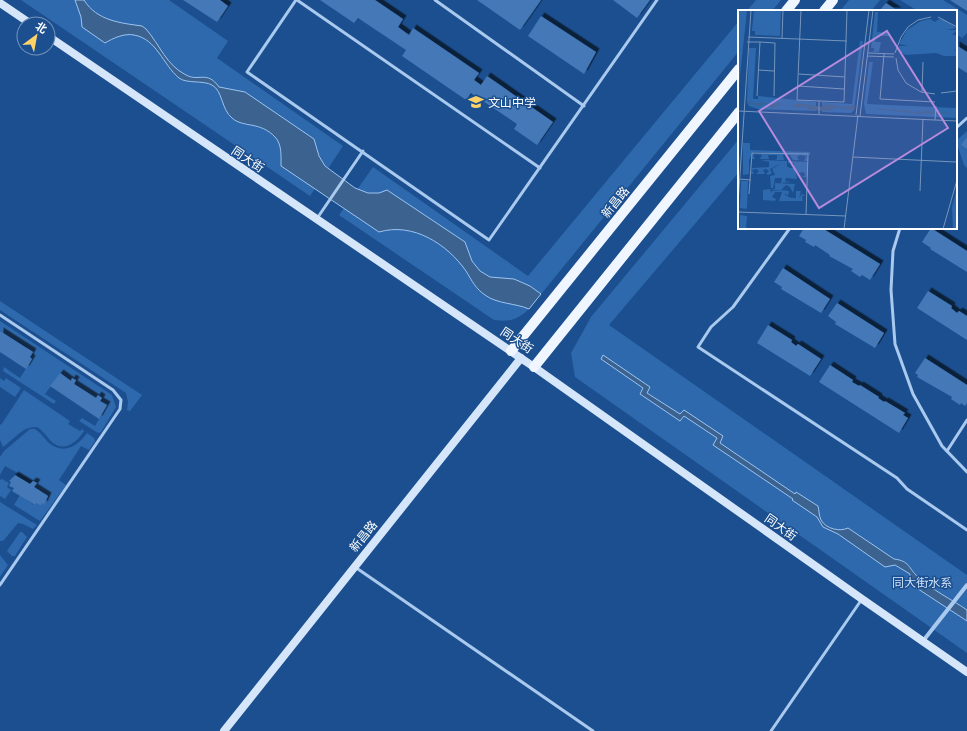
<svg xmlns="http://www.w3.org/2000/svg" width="967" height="731" font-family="'Noto Sans','Noto Sans SC',sans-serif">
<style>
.green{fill:#2e69ad}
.water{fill:#3c6290;stroke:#9cc4f0}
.building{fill:#4478b7;filter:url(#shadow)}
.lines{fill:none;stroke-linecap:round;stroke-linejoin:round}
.lane{stroke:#a9c9ee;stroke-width:3}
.street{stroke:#a9c9ee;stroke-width:4}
.secondary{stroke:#d6e6fa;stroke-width:8}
.primary{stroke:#f0f6ff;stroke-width:10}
.labels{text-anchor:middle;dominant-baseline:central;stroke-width:3;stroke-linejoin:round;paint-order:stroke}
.poi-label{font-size:12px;fill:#fff;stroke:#1b4f8f;text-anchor:start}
.street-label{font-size:12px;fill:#fff;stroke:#1b4f8f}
.park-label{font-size:12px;fill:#cfe3fa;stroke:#1b4f8f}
.inset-road{fill:none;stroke:#7695bc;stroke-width:1}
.view{fill:#b68bdc;fill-opacity:0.15;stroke:#b68bdc;stroke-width:2}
.inset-edge{fill:none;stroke:#fff;stroke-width:2}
</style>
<defs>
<filter id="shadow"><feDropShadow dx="3.5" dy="-3.5" stdDeviation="0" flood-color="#0009"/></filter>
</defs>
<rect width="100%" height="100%" fill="#1b4f8f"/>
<g class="green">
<polygon points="21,0 169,0 228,41 217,58 343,146 310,196"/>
<polygon points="756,0 781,0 772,11 747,11"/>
<polygon points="849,0 880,0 871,11 840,11"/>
<polygon points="900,0 943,0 967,15 967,33 962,38 956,34 956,11 918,11"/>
<path d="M739 21V51L529 309C517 320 510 322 494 320L339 215 373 167 528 276Z"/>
<polygon points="967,131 967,137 962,145 967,149 967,168 964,165 956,141"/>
<polygon points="739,139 739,172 609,325 967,575 967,653 575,377 571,353 591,317"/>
<polygon points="0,301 142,395 130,411 127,410 128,402 126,393 0,310"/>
<polygon points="0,321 112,395 116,407 101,432 98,433 79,421 82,418 95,426 107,405 100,401 102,398 98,396 96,398 74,384 76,380 73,378 71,381 60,374 45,394 56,401 54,404 3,371 4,367 20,378 32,359 26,346 0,331"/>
<polygon points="0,378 4,381 6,378 21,388 15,397 0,387"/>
<path d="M24 390 70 421 68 424 80 431 82 429 84 431C77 442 65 452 53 443 47 438 44 431 37 427 21 427 16 438 3 447L0 440V424L1 425Z"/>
<path d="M30 429H35C41 433 44 438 49 443 64 455 78 446 87 433L94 438 95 441 89 450 81 446 59 480 66 485 40 521 14 505 20 495 34 505 36 503 41 506 42 503 44 504 48 496 34 487 36 483 5 466 0 475V457L4 451Z"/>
<polygon points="2,479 9,483 7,487 11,490 5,499 0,496 0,480"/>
<polygon points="0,502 37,525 33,529 23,524 18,523 3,541 0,541"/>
<polygon points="20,532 22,532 27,537 15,556 12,556 7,551"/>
<polygon points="0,555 8,565 0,577"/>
</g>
<g class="water">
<path d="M75 0H84C97 21 121 23 142 26L146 29C160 45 166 65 186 75 199 82 207 70 219 87L245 92 314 139 319 156 325 166 355 188 368 193H379L387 190 465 242 472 261 480 271 490 277 514 279 530 286 541 294 529 309C515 303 497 304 485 295 476 289 472 281 466 271 447 244 413 222 379 232L281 166C281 156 282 144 275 137 260 121 243 128 232 118 221 109 223 91 212 85 203 80 187 84 179 78 163 65 157 39 134 35 125 33 113 38 105 43L82 27 81 17Z"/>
<path d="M603 355 650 387 647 393 680 414 684 410 723 436 720 443 795 494 796 492 818 506C819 510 819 516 821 520 826 529 840 532 848 528L894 559C910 561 908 568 918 577 932 590 951 599 967 610V621L909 583 910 574 895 565 885 567 838 534 823 527 817 517 792 500 793 499 713 445 717 438 684 416 680 421 640 394 643 388 601 359Z"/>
</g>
<g class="building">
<polygon points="183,0 220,0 228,6 217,22"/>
<polygon points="320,0 375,0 403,19 398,27 409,35 413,28 479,73 474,80 481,85 487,76 553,122 537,145 514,129 517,124 471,93 466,100 402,56 406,50 358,18 354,23"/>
<polygon points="477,0 541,0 520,30"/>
<polygon points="613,0 650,0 637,18"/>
<polygon points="950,0 967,0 967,11"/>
<polygon points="886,3 898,11 879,11"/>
<polygon points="541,16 596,52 584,74 528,36"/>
<polygon points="956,45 967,52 967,73 956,66"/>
<polygon points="967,137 967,149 961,145"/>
<polygon points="804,228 822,228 880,264 870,280 862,275 860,277 851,271 853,269 829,256 830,255 815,245 814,247 805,242 806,240 799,236"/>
<polygon points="931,228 967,251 967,272 930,249 931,248 922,242"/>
<polygon points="783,268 830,299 821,313 781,289 782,287 774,282"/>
<polygon points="928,291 952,306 951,308 957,313 959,311 967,316 967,340 917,308"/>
<polygon points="837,303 884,333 875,348 835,324 836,322 828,316"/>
<polygon points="768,325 792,340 791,342 796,346 798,344 821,359 810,376 757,343"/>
<polygon points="0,331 33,352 30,357 32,359 26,369 0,352"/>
<polygon points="925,358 967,385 967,403 965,406 961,403 960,405 951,399 952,397 917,377 918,375 915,373"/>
<polygon points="830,365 853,380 852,382 859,386 860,385 879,397 878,398 884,402 885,401 905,413 903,415 908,418 899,433 819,382"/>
<polygon points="60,373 71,381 72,378 76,380 74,384 96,398 98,395 102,398 100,401 107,405 99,419 50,386"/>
<polygon points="15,475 30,484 33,481 37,483 34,487 48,496 44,505 42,503 41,506 36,503 35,505 12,491 14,488 9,486 11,482 9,481"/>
</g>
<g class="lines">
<g class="lane">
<polyline points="296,0 247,72 489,240 657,0"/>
<polyline points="297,0 540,168"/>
<polyline points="435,0 584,106"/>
<polyline points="956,128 967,118"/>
<polyline points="318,217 363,151"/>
<polyline points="790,228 733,307 711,327 698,347 897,478 907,489 967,530"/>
<polyline points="900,228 893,251 891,290 895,344 913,394 942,446 967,472"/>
<polyline points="0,315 113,390 121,400 120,409 0,585"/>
<polyline points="947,451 967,420"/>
<polyline points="355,567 593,731"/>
<polyline points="771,731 862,599"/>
</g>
<polyline class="street" points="923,641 967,585"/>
<g class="secondary">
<polyline points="0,3 31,24"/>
<polyline points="48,36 534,367 862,599 967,672"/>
<polyline points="224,731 521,358"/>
</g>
<g class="primary">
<polyline points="786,11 795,0"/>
<polyline points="824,11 833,0"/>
<polyline points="511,351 739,69"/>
<polyline points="534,367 739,112"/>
</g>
</g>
<defs>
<g id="school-bare" transform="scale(1.2)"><path d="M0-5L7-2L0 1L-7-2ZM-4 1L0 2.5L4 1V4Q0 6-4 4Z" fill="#ffd166" stroke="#1b4f8f" stroke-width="2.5" paint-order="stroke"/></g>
</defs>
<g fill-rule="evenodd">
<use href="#school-bare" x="476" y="102"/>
</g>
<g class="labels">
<g class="poi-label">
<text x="488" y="102">文山中学</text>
</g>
<g class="street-label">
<text transform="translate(248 159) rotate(34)">同大街</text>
<text transform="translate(615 202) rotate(-51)">新昌路</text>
<text transform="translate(517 340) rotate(34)">同大街</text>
<text transform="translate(781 527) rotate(35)">同大街</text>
<text transform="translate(363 536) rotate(-51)">新昌路</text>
</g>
<g class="park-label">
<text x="922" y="582">同大街水系</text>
</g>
</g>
<g transform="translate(738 10)">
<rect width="219" height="219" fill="#1b4f8f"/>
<path d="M0 0H9L0 85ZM16 0H43L42 26 17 25V21H14ZM137 2H140L139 22 152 23V26H138L137 32H143L141 42H132L136 41V38H133ZM192 9 197 12 201 9 207 10 218 18 209 20H219L214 25H219V39L216 40 219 41V46H206L198 43 168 45 160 41 161 36H170L161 34 169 20 183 11ZM122 31H125L116 100 113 103 84 102V92L114 94ZM11 38H18L15 89H20V86L78 92V101L20 99 11 96 9 92ZM131 52H135L129 94 219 98V108L128 104 126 94ZM5 133H12V140L72 142V145L15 142 11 150V164L5 165ZM14 143 68 144 70 151H66L68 146 62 145 59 147 61 150H52H55L52 145H45L46 150H37L39 149V145H30L31 149H22L24 145 18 144 15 145 17 149H14ZM23 150 49 151V156L45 154 52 158H56V153H50V151L70 152 69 167H64L68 165 65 162 60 163 63 166 60 167 59 161 57 160 59 169 48 168 47 171 53 172 43 173 44 168H37L35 178H33L32 166 37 165 34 159 44 153 32 159 34 163 31 165 28 164 31 161 28 159 25 160 27 164H18L21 161 18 159 14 160 16 164H13L14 158 31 157V152ZM3 171H10L9 199 2 198ZM37 173 57 174 55 183 52 177 48 175 43 180 51 181 50 186 47 183V185L53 188H58V181H63L61 188 64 184 68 186H64L65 191H41L44 182H37L34 187 38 189 37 191 25 190V180L32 179 33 183 34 181H46L33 180 37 179ZM219 178V219H215L214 197ZM2 205 9 206 8 219H2Z" fill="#2e69ad"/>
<path d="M11 91 18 94 25 92 34 95 42 93 52 96 61 93 84 97 88 94 107 97 117 95V98L110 100 100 97 90 101 72 100 67 96 61 98 43 94 34 98 27 93 22 96 10 93ZM130 98 172 101 175 102 189 101 219 104 174 103Z" fill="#3c6290"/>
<path class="inset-road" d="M63 0 59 90 106 92 109 0M200 7 219 17M10 27 109 31M44 28 45 0M9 32H22L19 86M22 32 37 33 36 86M130 43 156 44M157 43 163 27 170 17 180 10 193 7M146 44 142 89 197 92M129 46 156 47M158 48 160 60 168 73 183 82 197 84M20 60 36 61M61 64 107 67M60 76 106 79M184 82 185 52M203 83 219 81M0 101 219 111M81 104V91M118 105 131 0M122 106 135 0M197 110 198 96M115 147 218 152M0 169 13 170M182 181 185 109M11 184 14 143 70 144 68 205M0 194 13 0M0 202 108 206M106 219 120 105M205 219 219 170"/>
<path class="view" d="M149 21 210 118 81 198 21 101Z"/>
<rect width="219" height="219" class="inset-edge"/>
</g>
<g transform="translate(36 36) rotate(32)"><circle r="19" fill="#1b4f8f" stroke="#7695bc"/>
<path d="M0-3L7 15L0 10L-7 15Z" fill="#ffd166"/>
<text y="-6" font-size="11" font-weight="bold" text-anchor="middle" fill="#ffffff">北</text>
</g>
</svg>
